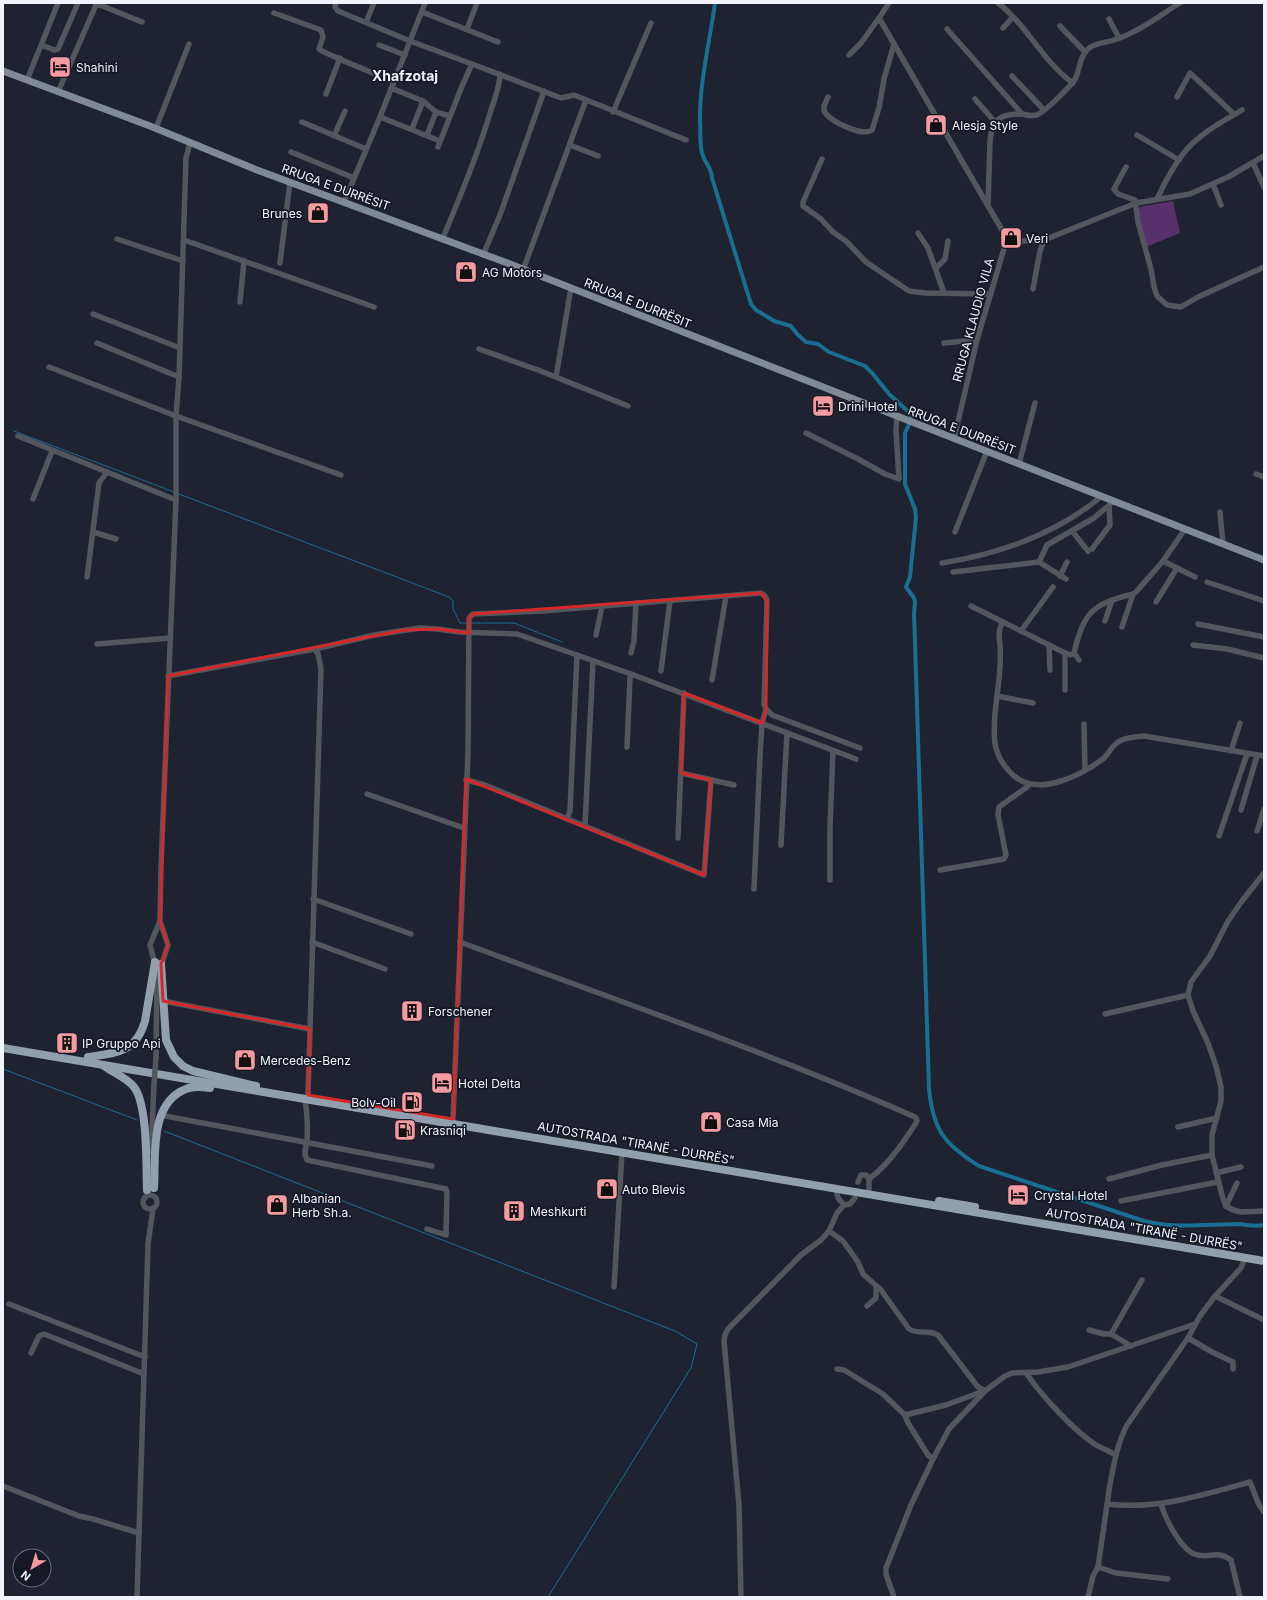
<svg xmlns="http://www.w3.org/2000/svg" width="1267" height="1600" font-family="Inter,sans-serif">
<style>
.green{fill:#58306b}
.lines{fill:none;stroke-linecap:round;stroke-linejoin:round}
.stream{stroke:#186f93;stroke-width:1}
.canal{stroke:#186f93;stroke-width:4}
.minor{stroke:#52575d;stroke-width:5.5}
.major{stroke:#808a97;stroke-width:7}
.highway{stroke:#929fae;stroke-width:8}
.minor-bridge{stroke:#52575d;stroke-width:5.5}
.marked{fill:none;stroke:#d62828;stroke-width:3;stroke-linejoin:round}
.labels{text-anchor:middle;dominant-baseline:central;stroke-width:3.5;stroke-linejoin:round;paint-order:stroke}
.poi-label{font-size:12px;fill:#f1f4fd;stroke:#151926;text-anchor:start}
.street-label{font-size:12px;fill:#f1f4fd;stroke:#151926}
.quarter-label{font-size:14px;font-weight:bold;fill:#f1f4fd;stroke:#151926}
</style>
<rect width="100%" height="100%" fill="#1f2230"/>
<polygon class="green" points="1173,201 1180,233 1146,247 1139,220 1139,207"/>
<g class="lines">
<g class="stream">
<polyline points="14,431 174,492"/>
<polyline points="179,494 449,597 453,601 453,609 460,623 466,623"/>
<polyline points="471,623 514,623 562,642"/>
<polyline points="3,1069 137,1120"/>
<polyline points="164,1131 675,1331 697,1344 691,1368 548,1597"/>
</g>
<path class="canal" d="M715 3C710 40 699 85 700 122 701 132 699 146 703 156 706 164 712 169 712 178L751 304 756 310 774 321 791 326 798 335 806 342 818 344 829 352 865 366 873 374 889 394 912 415 910 422 905 433V484L915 509 916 517 910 577 906 587 914 598 915 602 914 614 915 642 929 1089C933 1130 944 1144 979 1166L1144 1221C1175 1229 1208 1224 1240 1224 1248 1225 1255 1227 1264 1225"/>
<g class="minor">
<polyline points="336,3 335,7 338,11 410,41 472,64"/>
<polyline points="889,3 879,18 988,206 1005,235 1006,242 977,340 954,439"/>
<path d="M998 3C1027 25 1043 62 1073 83"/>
<polyline points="422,12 498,42"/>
<path d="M274 13 321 30 323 37 319 49C322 53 384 77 394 82"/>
<polyline points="1109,19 1119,38"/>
<polyline points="366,22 374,3"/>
<polyline points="1060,26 1085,52"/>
<polyline points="1003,28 1013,17"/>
<polyline points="467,29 477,3"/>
<polyline points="947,29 1022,114"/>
<polyline points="42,45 54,50 58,49 78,3"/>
<polyline points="379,45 405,55"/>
<polyline points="849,55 861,43 879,18"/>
<polyline points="1012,76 1044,110"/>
<polyline points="27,80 58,3"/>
<polyline points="391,88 423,101 436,112 450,116"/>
<polyline points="58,92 96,5 100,5 142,22"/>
<polyline points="326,94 340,58"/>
<path d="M828 97 824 106V111C829 121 862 137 872 130L879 108 884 79 894 44"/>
<polyline points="1177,97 1190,73 1234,114"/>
<polyline points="975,99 994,121"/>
<polyline points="613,112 651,23"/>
<polyline points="380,117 440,141"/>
<polyline points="302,122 366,149"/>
<polyline points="156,128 189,44"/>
<polyline points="412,129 423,101"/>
<polyline points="427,135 436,112"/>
<polyline points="1137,135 1179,160"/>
<polyline points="334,136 345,111"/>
<polyline points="570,145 598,156"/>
<polyline points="438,147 462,86 472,64 561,98 574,95 686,140"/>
<polyline points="291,152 354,178"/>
<polyline points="822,159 803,202 803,206 821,219 833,232 846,241 866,262 909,291 925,293 991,294"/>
<polyline points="1253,163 1264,187"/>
<polyline points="1126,167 1114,189 1118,194 1135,200 1138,222 1151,269 1154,287 1157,296 1167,305 1181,307 1198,297 1264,267"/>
<polyline points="1213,184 1221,205"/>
<path d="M1157 199C1164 184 1172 168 1183 154 1198 134 1222 122 1242 110"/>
<polyline points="344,202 380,117 425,3"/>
<path d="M988 206 990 141C992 119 1000 114 1022 114 1026 115 1032 116 1037 115 1044 112 1073 85 1076 77 1080 68 1080 56 1088 49 1095 42 1107 43 1117 39 1122 37 1128 35 1133 32 1150 24 1165 12 1180 3"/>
<polyline points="918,233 928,248 944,293"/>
<polyline points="117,239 183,261"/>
<polyline points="184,240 374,307"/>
<path d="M442 240C460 197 478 154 491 110 495 98 500 86 500 74"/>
<polyline points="1006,242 1044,240 1136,203 1190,194 1228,177 1264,156"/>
<polyline points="483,255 500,215 544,91"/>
<polyline points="280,263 290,182"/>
<polyline points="936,268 945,259 948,241"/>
<polyline points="523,270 586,100"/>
<polyline points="1033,289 1040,251 1044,240"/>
<polyline points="240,302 244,261"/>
<polyline points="93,314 180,348"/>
<polyline points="97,343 179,377"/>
<polyline points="944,343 977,340"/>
<polyline points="479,349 538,370 628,406"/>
<polyline points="49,367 176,416 341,475"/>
<polyline points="556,377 571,288"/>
<polyline points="806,433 858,459 885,474 899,479 896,430 897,416"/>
<polyline points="18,436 176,500"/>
<polyline points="1019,464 1035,403"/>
<polyline points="1256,474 1264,477"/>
<polyline points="33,499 52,451"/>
<polyline points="1220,512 1223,544"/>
<polyline points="1072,531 1088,551"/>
<polyline points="93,532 116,539"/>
<polyline points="955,532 987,451"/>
<polyline points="1092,549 1110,525 1109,506"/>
<polyline points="1163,561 1195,577"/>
<polyline points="1039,562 1047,545 1094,518 1114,501"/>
<path d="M942 563C1000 554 1056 534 1102 496"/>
<polyline points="953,572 1039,562 1066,579"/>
<polyline points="1060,576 1067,562"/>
<polyline points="87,577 99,483 107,472"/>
<polyline points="1207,582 1264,601"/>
<polyline points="1156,602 1177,568"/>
<polyline points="971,606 1065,653 1071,655 1074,653"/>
<polyline points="1105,621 1112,600"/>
<path d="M1003 622C998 629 999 636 1000 645 1002 669 997 691 995 714 993 739 993 757 1013 775 1038 798 1082 775 1104 758 1109 753 1112 746 1118 742 1125 737 1136 737 1144 736L1264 756"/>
<polyline points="1198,624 1264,637"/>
<polyline points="1122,627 1133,594"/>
<polyline points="1021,631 1053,587"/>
<polyline points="596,635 602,606"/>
<polyline points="97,644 170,638"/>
<polyline points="1049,645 1050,670"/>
<polyline points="1193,645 1227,649 1264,658"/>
<polyline points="631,653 634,641 636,603"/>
<polyline points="1065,653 1065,690"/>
<path d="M1079 660 1074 653C1084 612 1092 604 1133 594L1136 592 1163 561 1185 529"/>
<polyline points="661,671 670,601"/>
<polyline points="168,676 315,649 374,635 420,628 437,629 459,632 517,634 631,674 856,759"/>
<polyline points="712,680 726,596"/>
<polyline points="997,696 1033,703"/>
<polyline points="1084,724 1085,770"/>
<polyline points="627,747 630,678 631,674"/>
<polyline points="1231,751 1240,723"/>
<polyline points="681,773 734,785"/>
<polyline points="466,780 485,785 704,875 711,780"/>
<polyline points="367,794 464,828"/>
<polyline points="1241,810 1257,756"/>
<polyline points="567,819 570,811 577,655"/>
<polyline points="585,826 593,661"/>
<polyline points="1257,831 1264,809"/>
<polyline points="1219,836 1247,754"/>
<polyline points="678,838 684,693"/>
<polyline points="781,845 787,733"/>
<polyline points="940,870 1004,859 1006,855 998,815 999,807 1027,787 1029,784"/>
<polyline points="1264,873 1242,901 1228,921 1210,956 1191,982 1188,995 1193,1011 1208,1043 1216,1066 1221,1087 1221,1101 1212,1135 1212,1155 1223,1199 1226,1206 1233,1210 1241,1212 1264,1211"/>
<polyline points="830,880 830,827 833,751"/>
<polyline points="754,889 760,757 762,723 766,709"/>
<polyline points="313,899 411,934"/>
<polyline points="312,942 385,969"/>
<path d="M460 942C612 999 766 1051 915 1117L917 1120 916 1123C903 1143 888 1165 869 1179"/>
<polyline points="155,965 150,945 160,921"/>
<polyline points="158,976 168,945 160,921 161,866 176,500 176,416 179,377 186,158 190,143"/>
<polyline points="163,1001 310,1029"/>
<polyline points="1105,1014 1188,995"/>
<polyline points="156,1057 157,974"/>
<polyline points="308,1095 321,669 318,654 315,649"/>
<path d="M305 1099C307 1113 308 1127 307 1141 306 1147 303 1154 307 1160L446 1189 447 1192 446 1235 427 1229"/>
<polyline points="160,1115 432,1166"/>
<polyline points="453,1119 468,753 469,618 473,614 542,611 761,593 765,596 767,601 764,704 766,709 772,715 860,748"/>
<polyline points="1178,1127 1217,1118"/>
<polyline points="151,1152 154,1084"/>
<polyline points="1216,1173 1241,1167"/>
<polyline points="1109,1179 1162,1165 1212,1155"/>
<polyline points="858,1182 861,1175 866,1175 869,1179 869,1189"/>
<polyline points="836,1189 838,1198 844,1205 850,1204 855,1198"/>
<circle cx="150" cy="1202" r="7"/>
<polyline points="1121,1201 1218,1182"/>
<polyline points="1226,1206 1237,1183"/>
<path d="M829 1231 843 1241 858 1262 863 1274 881 1290 909 1329C919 1335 928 1329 938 1335L978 1387 985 1391"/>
<polyline points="614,1287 622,1153"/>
<polyline points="1215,1296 1264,1320"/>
<polyline points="9,1304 145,1357"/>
<polyline points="867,1306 876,1298 876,1286"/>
<polyline points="1089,1330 1104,1334 1111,1334 1131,1346"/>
<polyline points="1111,1334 1142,1280"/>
<polyline points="1188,1338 1212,1352 1233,1362 1233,1369"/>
<polyline points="31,1353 39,1336 44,1334 144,1374"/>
<polyline points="837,1369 844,1370 883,1394 905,1415 908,1423 928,1455 933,1459"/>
<path d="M1026 1373C1042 1396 1073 1430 1096 1445 1102 1448 1109 1451 1116 1455"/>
<polyline points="905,1415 946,1405 984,1391"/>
<polyline points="3,1486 79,1516 93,1519 139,1533"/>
<path d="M1107 1504C1156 1510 1204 1495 1250 1482L1259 1505 1264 1512"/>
<path d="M1161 1504C1165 1518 1182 1553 1198 1555 1212 1558 1216 1550 1231 1560L1240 1597"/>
<polyline points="1098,1567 1116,1573 1168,1579"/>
<polyline points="137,1597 148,1244 153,1209"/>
<polyline points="741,1597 739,1505 724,1341 725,1335 728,1329 801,1255 821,1240 829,1231 837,1213 844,1205"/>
<polyline points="894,1597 886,1574 886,1568 911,1505 933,1459 949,1429 985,1391 1005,1376 1012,1373 1038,1372 1068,1367 1195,1324"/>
<path d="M1088 1597 1093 1576 1098 1567C1102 1539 1106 1512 1110 1484 1114 1464 1117 1444 1127 1425L1188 1338 1200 1316 1215 1296 1241 1268 1245 1258"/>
</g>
<polyline class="major" points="3,71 150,126 257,170 510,264 1264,560"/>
<g class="highway">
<polyline points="161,964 166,1040 174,1057 183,1066 193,1071 256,1086"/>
<polyline points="3,1048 1264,1261"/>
<path d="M88 1057C116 1053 136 1053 145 1021L155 962"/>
<path d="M104 1066C114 1073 127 1078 134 1087 148 1105 146 1166 147 1190"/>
<path d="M154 1188C156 1156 149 1103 186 1089 193 1086 203 1087 210 1088"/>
<polyline points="939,1201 975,1207"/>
</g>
<polyline class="minor-bridge" points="154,1084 156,1057"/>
</g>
<path class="marked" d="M761 593 767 601 766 709 762 723 684 693 681 773 711 780 704 875 466 779 453 1119 308 1095 310 1029 163 1001 161 964 168 945 160 921 168 676 404 630 437 629 469 633V618L473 614Z"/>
<defs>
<g id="hotel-square" transform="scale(1.15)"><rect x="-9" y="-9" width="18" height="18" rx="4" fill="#f49aa1" stroke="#151926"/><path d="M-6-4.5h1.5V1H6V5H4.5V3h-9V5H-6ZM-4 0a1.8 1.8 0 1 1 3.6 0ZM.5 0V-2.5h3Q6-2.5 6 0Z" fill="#111"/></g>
<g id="shop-square" transform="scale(1.15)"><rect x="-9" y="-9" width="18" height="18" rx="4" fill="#f49aa1" stroke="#151926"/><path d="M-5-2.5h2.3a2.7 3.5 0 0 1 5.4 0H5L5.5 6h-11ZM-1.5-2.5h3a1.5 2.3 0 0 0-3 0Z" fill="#111"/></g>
<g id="building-square" transform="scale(1.15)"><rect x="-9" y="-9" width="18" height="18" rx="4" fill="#f49aa1" stroke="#151926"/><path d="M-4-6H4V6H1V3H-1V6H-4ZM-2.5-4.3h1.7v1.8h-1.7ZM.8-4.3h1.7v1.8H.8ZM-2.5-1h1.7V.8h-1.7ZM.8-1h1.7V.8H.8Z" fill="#111"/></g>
<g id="fuel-square" transform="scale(1.15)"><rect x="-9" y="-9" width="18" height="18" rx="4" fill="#f49aa1" stroke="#151926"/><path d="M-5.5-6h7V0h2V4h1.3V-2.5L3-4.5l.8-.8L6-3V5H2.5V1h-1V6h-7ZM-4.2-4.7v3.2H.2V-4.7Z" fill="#111"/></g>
</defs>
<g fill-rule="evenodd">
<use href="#hotel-square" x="60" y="67"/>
<use href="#shop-square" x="936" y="125"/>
<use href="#shop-square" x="318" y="213"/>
<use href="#shop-square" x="1011" y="238"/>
<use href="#shop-square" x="466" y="272"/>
<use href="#hotel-square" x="823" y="406"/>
<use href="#building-square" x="412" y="1011"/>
<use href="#building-square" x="67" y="1043"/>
<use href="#shop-square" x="245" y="1060"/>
<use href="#hotel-square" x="442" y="1083"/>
<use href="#fuel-square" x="412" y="1102"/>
<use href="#shop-square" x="711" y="1122"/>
<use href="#fuel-square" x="405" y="1130"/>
<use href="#shop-square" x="607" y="1189"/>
<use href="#hotel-square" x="1018" y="1195"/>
<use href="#shop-square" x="277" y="1205"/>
<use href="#building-square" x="514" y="1211"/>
</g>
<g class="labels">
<g class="poi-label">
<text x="76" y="67">Shahini</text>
<text x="952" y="125">Alesja Style</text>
<text x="302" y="213" text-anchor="end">Brunes</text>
<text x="1026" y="238">Veri</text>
<text x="482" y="272">AG Motors</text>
<text x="838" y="406">Drini Hotel</text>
<text x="428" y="1011">Forschener</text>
<text x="82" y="1043">IP Gruppo Api</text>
<text x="260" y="1060">Mercedes-Benz</text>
<text x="458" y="1083">Hotel Delta</text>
<text x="396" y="1102" text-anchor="end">Bolv-Oil</text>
<text x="726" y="1122">Casa Mia</text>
<text x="420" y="1130">Krasniqi</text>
<text x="622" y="1189">Auto Blevis</text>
<text x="1034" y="1195">Crystal Hotel</text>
<text x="292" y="1198">Albanian<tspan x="292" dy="14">Herb Sh.a.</tspan></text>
<text x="530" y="1211">Meshkurti</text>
</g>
<g class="street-label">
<text transform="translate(336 187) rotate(20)">RRUGA E DURRËSIT</text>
<text transform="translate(638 303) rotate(22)">RRUGA E DURRËSIT</text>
<text transform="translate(973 320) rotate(-75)">RRUGA KLAUDIO VILA</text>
<text transform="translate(962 430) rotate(21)">RRUGA E DURRËSIT</text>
<text transform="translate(636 1143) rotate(10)">AUTOSTRADA "TIRANË - DURRËS"</text>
<text transform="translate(1144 1229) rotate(10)">AUTOSTRADA "TIRANË - DURRËS"</text>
</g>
<g class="quarter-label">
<text x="405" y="75">Xhafzotaj</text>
</g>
</g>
<rect width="1267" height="1600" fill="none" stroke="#f1f4fd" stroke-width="8"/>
<g transform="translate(32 1568) rotate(218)"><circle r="19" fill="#151926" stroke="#6d717c"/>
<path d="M0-3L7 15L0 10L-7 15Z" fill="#f49aa1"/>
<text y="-6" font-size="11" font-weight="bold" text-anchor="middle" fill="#f1f4fd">N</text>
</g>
</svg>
